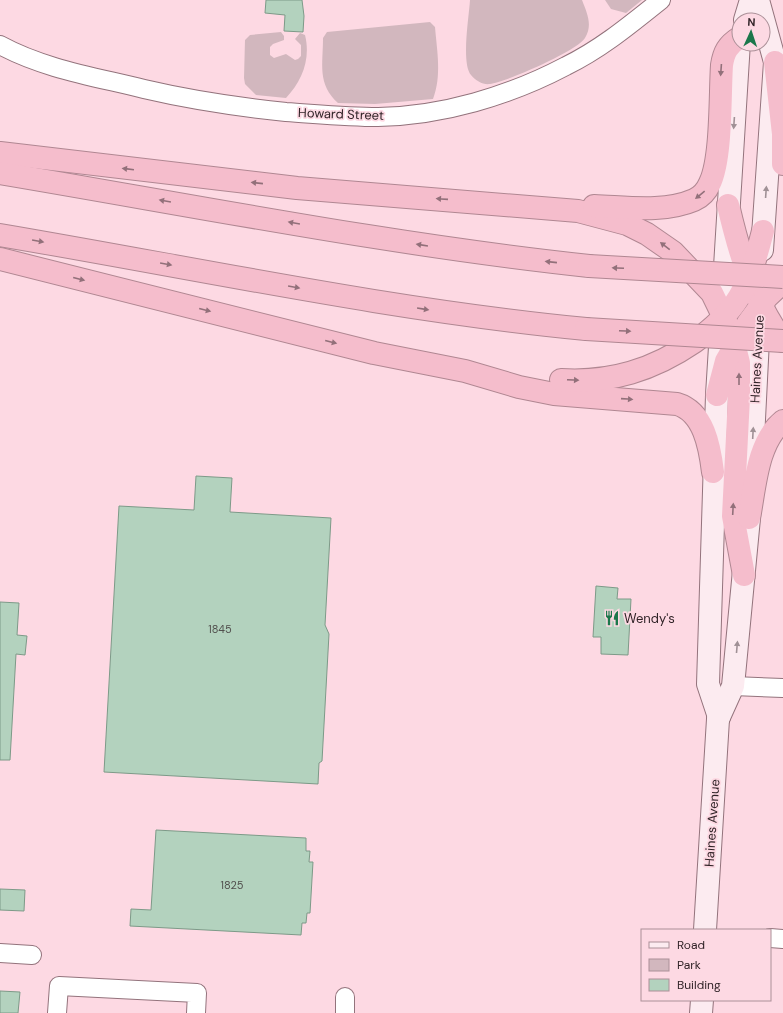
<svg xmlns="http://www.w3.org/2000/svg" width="783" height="1013" font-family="'DM Sans',sans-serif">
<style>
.green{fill:#d2b7be}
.building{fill:#b3d2be;stroke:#7d9a88}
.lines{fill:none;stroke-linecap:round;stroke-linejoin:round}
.minor-casing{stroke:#93737c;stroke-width:20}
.secondary-casing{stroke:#93737c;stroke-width:24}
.motorway-casing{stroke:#b08792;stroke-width:24}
.minor{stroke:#fff;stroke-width:18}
.secondary{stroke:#fcebf0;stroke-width:22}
.motorway{stroke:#f5bdcc;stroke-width:22}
.motorway-bridge-casing{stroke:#b08792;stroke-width:24;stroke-linecap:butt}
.motorway-bridge{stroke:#f5bdcc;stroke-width:22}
.oneway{fill:#92707a}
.oneway2{fill:#a09196}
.labels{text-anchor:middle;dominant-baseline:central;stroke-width:3.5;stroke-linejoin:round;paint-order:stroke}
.number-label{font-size:11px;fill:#514f4d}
.street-label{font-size:13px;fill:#302327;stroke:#fdd9e3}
.poi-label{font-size:13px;fill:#302327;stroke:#fdd9e3;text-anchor:start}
</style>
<rect width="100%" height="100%" fill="#fdd9e3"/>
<g class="green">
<path d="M470 0H582C587 13 593 25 585 38 577 51 506 82 490 84 483 85 476 81 471 75 461 63 469 17 470 0Z"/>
<polygon points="605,0 642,0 626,13 611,9"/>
<path d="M430 22 435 27C437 51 442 76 433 99L375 104 338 103C317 84 323 64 323 38L327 32Z"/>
<path d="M281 32 284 36V40L273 44 270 47V55L274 58 286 54 295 60 298 59 301 56V45L295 39 300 33 305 35C311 59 302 81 286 98L256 95 245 84 244 78 245 40 250 35Z"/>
</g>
<g class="building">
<polygon points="266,0 302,0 304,16 303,32 284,31 285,15 265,13"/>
<polygon points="196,476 232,478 230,512 331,518 325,625 329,634 322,761 319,763 318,784 104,772 119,506 194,510"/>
<polygon points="596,586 618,588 617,599 631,599 628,655 601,654 601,637 593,637"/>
<polygon points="0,602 19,603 17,635 27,636 25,655 16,654 10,760 0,760"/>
<polygon points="156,830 306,838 306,851 310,851 309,862 313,862 310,913 307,913 306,923 302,923 301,935 130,926 131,909 151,910"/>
<polygon points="0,889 25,890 24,911 0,910"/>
<polygon points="0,991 20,992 18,1013 0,1013"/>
</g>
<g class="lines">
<g class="minor-casing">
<g id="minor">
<path d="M0 45C44 69 96 77 144 89 191 100 238 107 286 112 317 114 347 117 378 117 442 116 509 96 566 66 601 49 631 24 661 0"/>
<polyline points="733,686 783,688"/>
<polyline points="770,938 783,939"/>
<polyline points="0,953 32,955"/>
<polyline points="57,1013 59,986 197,993 196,1013"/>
<polyline points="345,1013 345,997"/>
</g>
</g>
<g class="secondary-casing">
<g id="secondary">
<polyline points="758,0 775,62 762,250"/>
<polyline points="745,20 751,0"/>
<polyline points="719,717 733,686 749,518 759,320"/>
<polyline points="719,717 708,684 717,395 739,42"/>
<polyline points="705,930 719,703"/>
<polyline points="701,1013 702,1000"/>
</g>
</g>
<g class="motorway-casing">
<g id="motorway">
<polyline points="775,62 783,134 783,164"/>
<polyline points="0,153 297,188 578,211 627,224 647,234 673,252 712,293 728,326 735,347 739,363 739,397 733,516 744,575"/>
<path d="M0 173C196 206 392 245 589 266"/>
<path d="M728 205C739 253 753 300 783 341"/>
<path d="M594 206C626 207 664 213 694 200 701 197 707 190 710 183 722 158 720 95 722 65 724 52 728 45 739 38"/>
<path d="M0 235C195 268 389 310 586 329"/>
<path d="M0 259 374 353 465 371 519 387 554 394 677 404C704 412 710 447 713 472"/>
<path d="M561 380C611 383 653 370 694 342 711 330 728 315 739 297 751 277 757 254 763 231"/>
<polyline points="717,395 726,361 748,323 767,297 783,282"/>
<path d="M749 518C755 487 757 442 783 421"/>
</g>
</g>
<use href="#minor" class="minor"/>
<use href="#secondary" class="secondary"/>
<use href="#motorway" class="motorway"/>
<g class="motorway-bridge-casing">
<g id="motorway-bridge">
<polyline points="589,266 783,277"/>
<polyline points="586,329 783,341"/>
</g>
</g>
<use href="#motorway-bridge" class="motorway-bridge"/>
</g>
<defs><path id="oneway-solid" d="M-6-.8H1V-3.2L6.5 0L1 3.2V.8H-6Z"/></defs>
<g class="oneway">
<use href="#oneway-solid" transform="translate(721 70) rotate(94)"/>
<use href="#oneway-solid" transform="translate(128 169) rotate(-173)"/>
<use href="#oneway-solid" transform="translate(257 183) rotate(-174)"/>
<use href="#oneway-solid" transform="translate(700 195) rotate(141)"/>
<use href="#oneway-solid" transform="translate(442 199) rotate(-176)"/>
<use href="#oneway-solid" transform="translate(165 201) rotate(-170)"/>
<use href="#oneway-solid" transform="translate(294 223) rotate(-170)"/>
<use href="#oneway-solid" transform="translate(38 241) rotate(10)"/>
<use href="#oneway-solid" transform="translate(422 245) rotate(-171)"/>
<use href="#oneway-solid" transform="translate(665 246) rotate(-142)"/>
<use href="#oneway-solid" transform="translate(551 262) rotate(-174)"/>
<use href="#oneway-solid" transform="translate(166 264) rotate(10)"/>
<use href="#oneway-solid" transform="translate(618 268) rotate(-177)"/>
<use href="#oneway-solid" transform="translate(79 279) rotate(14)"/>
<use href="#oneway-solid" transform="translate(294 287) rotate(10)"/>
<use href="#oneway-solid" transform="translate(423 309) rotate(9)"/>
<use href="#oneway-solid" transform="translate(205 310) rotate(14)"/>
<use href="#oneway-solid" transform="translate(625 331) rotate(3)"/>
<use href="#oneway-solid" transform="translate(331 342) rotate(14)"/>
<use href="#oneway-solid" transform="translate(739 379) rotate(-90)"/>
<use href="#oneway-solid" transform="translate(573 380) rotate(3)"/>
<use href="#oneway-solid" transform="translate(627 399) rotate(4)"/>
<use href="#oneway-solid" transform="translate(733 509) rotate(-87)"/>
</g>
<g class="oneway2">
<use href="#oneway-solid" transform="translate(734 123) rotate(94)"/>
<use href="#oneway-solid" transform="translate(766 192) rotate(-86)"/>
<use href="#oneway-solid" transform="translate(753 433) rotate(-87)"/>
<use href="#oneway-solid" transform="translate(737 647) rotate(-85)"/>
</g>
<defs>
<g id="restaurant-bare" transform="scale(1.2)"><path d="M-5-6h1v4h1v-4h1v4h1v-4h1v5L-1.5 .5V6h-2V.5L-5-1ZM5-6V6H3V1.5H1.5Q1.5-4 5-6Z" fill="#1c774b" stroke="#fdd9e3" stroke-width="2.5" paint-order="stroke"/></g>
</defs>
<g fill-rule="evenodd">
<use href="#restaurant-bare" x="612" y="618"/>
</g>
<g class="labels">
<g class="number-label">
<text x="220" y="629">1845</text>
<text x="232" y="885">1825</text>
</g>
<g class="street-label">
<text transform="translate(341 114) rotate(2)">Howard Street</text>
<text transform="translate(757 359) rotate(-87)">Haines Avenue</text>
<text transform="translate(712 823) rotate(-86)">Haines Avenue</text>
</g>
<g class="poi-label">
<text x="624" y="618">Wendy's</text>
</g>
</g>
<rect x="641" y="929" width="130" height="72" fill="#fdd9e3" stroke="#ab9098"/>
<rect x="649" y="942" width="20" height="6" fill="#fcebf0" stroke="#ab9098"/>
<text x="677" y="949" font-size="12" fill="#302327">Road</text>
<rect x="649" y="959" width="20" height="12" fill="#d2b7be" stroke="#ab9098"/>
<text x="677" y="969" font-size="12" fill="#302327">Park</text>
<rect x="649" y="979" width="20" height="12" fill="#b3d2be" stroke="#ab9098"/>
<text x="677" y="989" font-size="12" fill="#302327">Building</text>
<g transform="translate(751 32) rotate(3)"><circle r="19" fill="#fdd9e3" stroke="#ab9098"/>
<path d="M0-3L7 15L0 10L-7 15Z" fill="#1c774b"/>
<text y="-6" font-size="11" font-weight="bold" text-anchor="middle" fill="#302327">N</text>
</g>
</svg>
